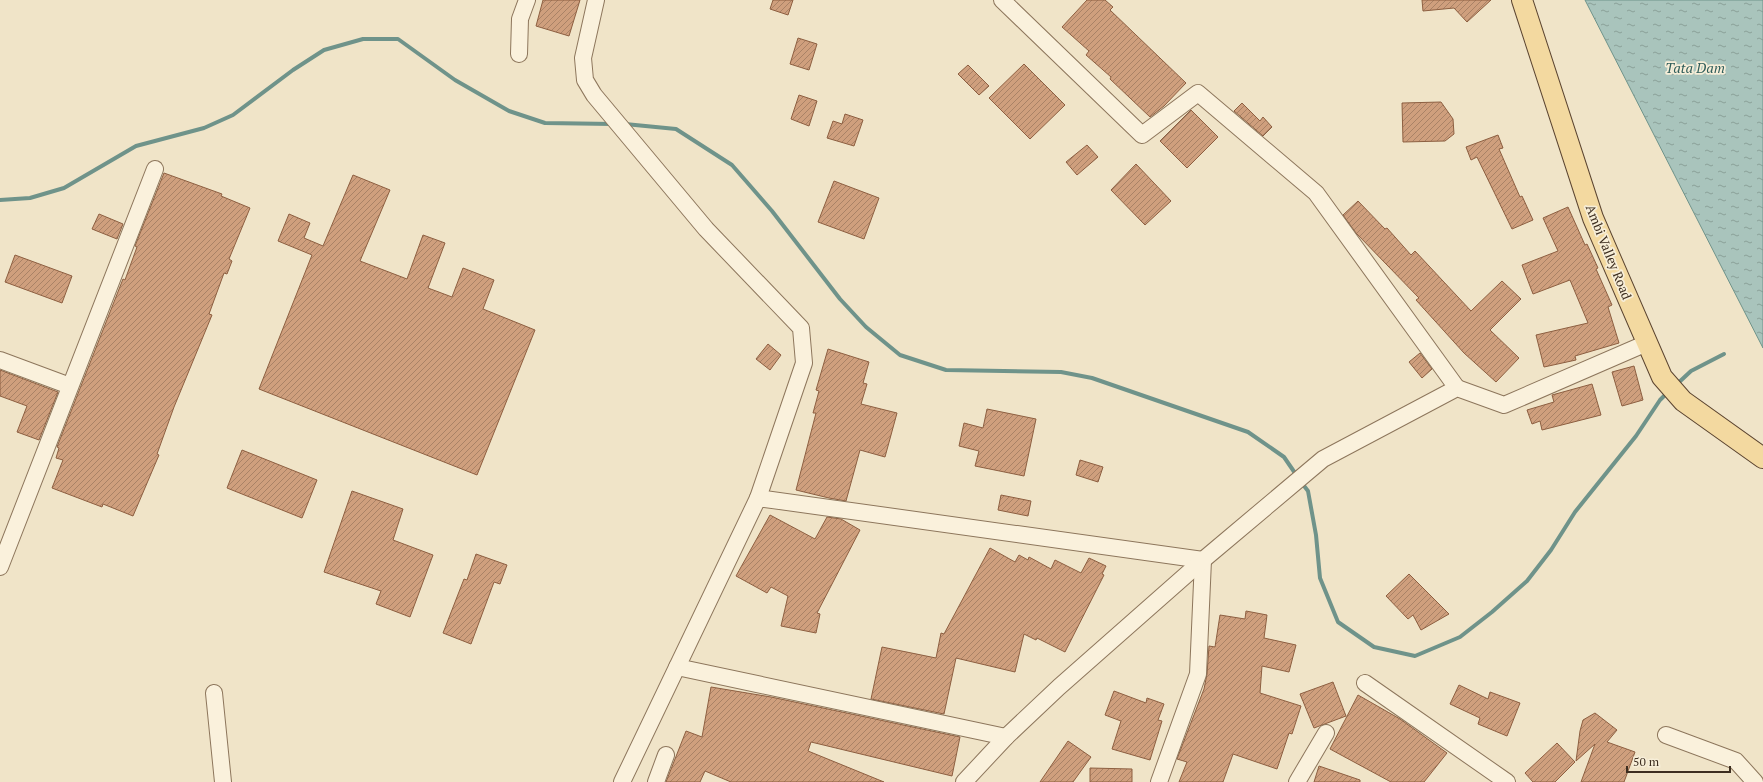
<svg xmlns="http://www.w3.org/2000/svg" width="1763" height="782" font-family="'PT Serif',serif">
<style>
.water{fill:url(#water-ripples);stroke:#6f938a}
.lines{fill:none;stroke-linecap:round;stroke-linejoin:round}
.stream{stroke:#6f938a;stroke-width:4}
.building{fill:url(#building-hatch);stroke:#8d5f41}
.minor-casing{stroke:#8d765c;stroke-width:18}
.major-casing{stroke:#5b4430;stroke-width:22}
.minor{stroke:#faf1dc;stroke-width:16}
.major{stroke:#f3d9a0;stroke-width:20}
.labels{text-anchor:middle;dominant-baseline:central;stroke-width:3.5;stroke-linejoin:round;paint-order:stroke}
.street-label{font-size:13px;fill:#3d2e20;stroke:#f7eed8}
.water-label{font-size:14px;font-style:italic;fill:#2f5d5a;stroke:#f7eed8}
</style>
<defs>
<pattern id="water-ripples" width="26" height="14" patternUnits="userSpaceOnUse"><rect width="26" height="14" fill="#a9c4bc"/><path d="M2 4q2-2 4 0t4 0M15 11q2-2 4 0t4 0" fill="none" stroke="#8ba098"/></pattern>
<pattern id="building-hatch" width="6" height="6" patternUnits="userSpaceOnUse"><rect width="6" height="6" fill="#cf9f7d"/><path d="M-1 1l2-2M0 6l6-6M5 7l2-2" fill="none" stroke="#a98266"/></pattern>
</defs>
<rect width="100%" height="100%" fill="#f0e4c8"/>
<polygon class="water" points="1585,0 1763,0 1763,348"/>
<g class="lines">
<g class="stream">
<polyline points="625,124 676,129 732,165 772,211 840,299 866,327 900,355 946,370 1061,372 1092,378 1248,432 1284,457 1297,476"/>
<polyline points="0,200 30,198 64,188 136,146 204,128 233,115 293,70 324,50 363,39 398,39 455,80 509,111 545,123 613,124"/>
<polyline points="1676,385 1691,371 1724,354"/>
<polyline points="1301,482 1308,491 1316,535 1320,578 1338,622 1374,647 1415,656 1460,637 1492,612 1527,581 1551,550 1575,512 1636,436 1660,400 1668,392"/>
</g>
</g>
<g class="building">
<polygon points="543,0 580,0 569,36 536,26"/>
<polygon points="773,0 793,0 788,15 770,9"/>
<polygon points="1087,0 1105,0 1113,7 1110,10 1186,83 1164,106 1150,117 1110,79 1111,77 1086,55 1089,51 1062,27"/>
<polygon points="1422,0 1491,0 1467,22 1454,8 1423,11"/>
<polygon points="798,38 817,44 809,70 790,64"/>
<polygon points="1024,64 1065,105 1030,139 989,98"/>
<polygon points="968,65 989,86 979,95 958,74"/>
<polygon points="799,95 817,101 809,126 791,119"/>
<polygon points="1441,102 1453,119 1454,134 1445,141 1403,142 1402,103"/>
<polygon points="1242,103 1260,121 1263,117 1272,127 1263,136 1234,111"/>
<polygon points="1191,110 1218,137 1187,168 1160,141"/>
<polygon points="845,114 863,120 854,146 827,138 833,121 842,124"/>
<polygon points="1498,135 1503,148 1499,149 1520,197 1522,196 1533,220 1512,229 1477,157 1471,160 1466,147"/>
<polygon points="1087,145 1098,157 1077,175 1066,162"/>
<polygon points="1136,164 1171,201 1145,225 1111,190"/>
<polygon points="164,173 222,194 221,196 250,208 229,259 232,261 227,274 224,273 209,314 212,315 174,407 157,454 159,455 133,516 103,504 102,507 52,488 63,460 56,458 59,448 57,447 123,279 125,280 137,247 135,246"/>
<polygon points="353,175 390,190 360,261 407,279 423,235 445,243 428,288 452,297 463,268 494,280 483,309 535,330 477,475 259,389 312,255 278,241 289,214 310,223 304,238 323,246"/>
<polygon points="834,181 879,198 864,239 818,222"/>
<polygon points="1358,201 1385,229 1387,228 1411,255 1415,251 1471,311 1502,281 1521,299 1490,330 1519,358 1496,382 1464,353 1416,300 1419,298 1356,233 1343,215"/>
<polygon points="1568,207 1585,245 1587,244 1598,268 1596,269 1612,305 1608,307 1619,343 1575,356 1576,360 1544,367 1536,335 1588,323 1570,280 1533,294 1522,265 1558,251 1543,218"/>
<polygon points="99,214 123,224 117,239 92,229"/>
<polygon points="15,255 72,276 62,303 5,282"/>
<polygon points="768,344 781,355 770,370 756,359"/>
<polygon points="828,349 869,362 863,383 867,384 861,404 897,413 885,457 860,450 846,501 829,498 796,490 816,413 813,413 819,391 816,390"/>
<polygon points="1420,353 1432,369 1422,378 1409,362"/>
<polygon points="1634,366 1643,400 1622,406 1612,372"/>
<polygon points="0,370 58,392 39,440 17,432 27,406 0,396"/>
<polygon points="1592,384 1601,415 1542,430 1540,421 1532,424 1527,410 1554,402 1552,395"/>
<polygon points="987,409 1036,419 1024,476 975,466 979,451 959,446 964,423 983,428"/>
<polygon points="242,450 317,480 302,518 227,488"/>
<polygon points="1080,460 1103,467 1098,482 1076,475"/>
<polygon points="352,491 403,509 393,540 433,555 410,617 376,604 381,591 324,572"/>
<polygon points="1001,495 1031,501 1028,516 998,510"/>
<polygon points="770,515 815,539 827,517 841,519 860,530 817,613 820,614 816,633 781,626 788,596 771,587 767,593 736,576"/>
<polygon points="990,548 1015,562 1019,555 1028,560 1029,557 1051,569 1055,560 1081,573 1089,558 1106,566 1102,574 1104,575 1065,652 1037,638 1036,640 1024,634 1015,672 956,658 944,714 871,699 882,647 936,658 941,633 944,634"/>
<polygon points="476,554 507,565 500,584 494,582 471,644 443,633 464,579 467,580"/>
<polygon points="1409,574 1449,614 1421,630 1413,615 1408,619 1386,596"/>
<polygon points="1246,611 1267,615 1264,638 1296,645 1289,672 1262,666 1260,693 1301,706 1292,734 1289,733 1277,769 1233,754 1223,782 1179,782 1187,762 1177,759 1204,689 1207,674 1209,646 1215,647 1220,615 1245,619"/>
<polygon points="1333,682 1346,716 1314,728 1300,694"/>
<polygon points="1459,685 1488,699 1490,692 1520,703 1507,736 1478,724 1480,718 1450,704"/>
<polygon points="711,687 771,697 960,737 952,776 811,742 808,751 884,782 731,782 705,771 700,782 666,782 686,731 702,737"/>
<polygon points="1114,691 1146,703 1147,698 1164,704 1158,720 1162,721 1150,760 1112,749 1121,721 1105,715"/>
<polygon points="1358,695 1400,719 1447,753 1424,782 1391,782 1330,749"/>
<polygon points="1595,713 1617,730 1607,742 1635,752 1624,782 1581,782 1595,744 1576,761 1580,731 1583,720"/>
<polygon points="1068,741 1091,757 1073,782 1040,782"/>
<polygon points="1557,743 1575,762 1555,782 1533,782 1525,773"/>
<polygon points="1319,766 1360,780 1360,782 1314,782"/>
<polygon points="1090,768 1132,769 1132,782 1090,782"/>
</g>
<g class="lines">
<g class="minor-casing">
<g id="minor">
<polyline points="596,0 583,58 585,80 594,95 706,229 801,328 804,363 758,498"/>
<polyline points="1002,0 1142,135 1198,93 1316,193 1457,388"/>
<polyline points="519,54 520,19 527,0"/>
<polyline points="0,360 70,386"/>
<polyline points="0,567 155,169"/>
<polyline points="677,667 1006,737"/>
<polyline points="1365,683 1507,782"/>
<polyline points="214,693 223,782"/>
<polyline points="1666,735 1736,761 1755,782"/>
<polyline points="622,782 758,498 1203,560 1198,674 1159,782"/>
<polyline points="656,782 666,755"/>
<polyline points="964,782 1006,737 1059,687 1203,560 1323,459 1457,388 1504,405 1647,343"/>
<polyline points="1297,782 1326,733"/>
</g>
</g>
<g class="major-casing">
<polyline id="major" points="1522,0 1593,218 1662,377 1683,401 1763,458"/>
</g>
<use href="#minor" class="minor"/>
<use href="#major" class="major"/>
</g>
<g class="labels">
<g class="street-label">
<text transform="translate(1609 252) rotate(68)">Ambi Valley Road</text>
</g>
<g class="water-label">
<text x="1695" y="67">Tata Dam</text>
</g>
</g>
<path d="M1627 766v6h103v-6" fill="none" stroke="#3d2e20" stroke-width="2"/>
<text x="1633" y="766" font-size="12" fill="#3d2e20" stroke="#f7eed8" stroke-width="3" paint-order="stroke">50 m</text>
</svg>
